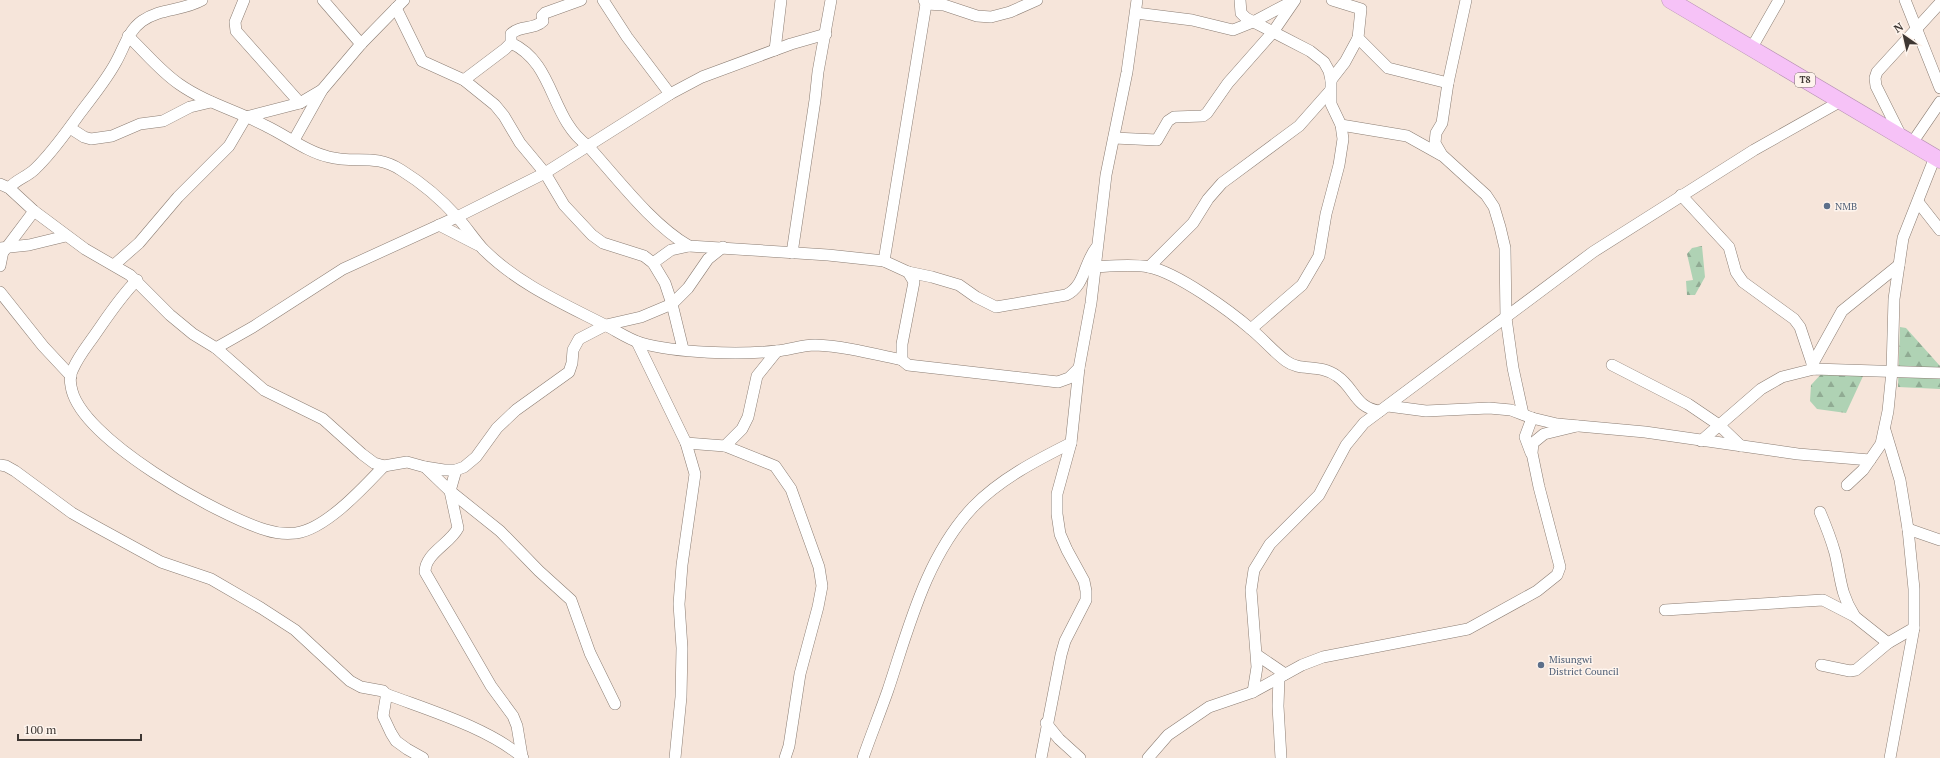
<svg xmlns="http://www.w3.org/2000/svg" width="1940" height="758" font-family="'PT Serif',serif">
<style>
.forest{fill:url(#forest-firs)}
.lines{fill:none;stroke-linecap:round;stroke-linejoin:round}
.minor-casing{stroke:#8b7d73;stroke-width:12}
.highway-casing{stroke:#b691b2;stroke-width:17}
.minor{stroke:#fff;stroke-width:11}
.highway{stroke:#f6c2f7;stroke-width:16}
.service-dot{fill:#5c6f8a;stroke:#fef4ed;stroke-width:1.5}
.labels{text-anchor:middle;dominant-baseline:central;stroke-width:3;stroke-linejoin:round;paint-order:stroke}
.shield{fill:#fef4ed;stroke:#78706b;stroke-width:1}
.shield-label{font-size:9px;font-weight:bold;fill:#3e3733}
.service-label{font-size:10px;fill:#4e5e75;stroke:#fef4ed;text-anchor:start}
</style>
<defs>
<pattern id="forest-firs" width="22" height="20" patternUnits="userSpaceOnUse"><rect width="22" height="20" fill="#afd2b4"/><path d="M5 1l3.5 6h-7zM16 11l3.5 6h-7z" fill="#90ab93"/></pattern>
</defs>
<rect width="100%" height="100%" fill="#f6e5da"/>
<g class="forest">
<polygon points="1702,246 1705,277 1695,295 1687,295 1686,281 1693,280 1687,254 1692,248"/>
<polygon points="1900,327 1906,328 1940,366 1940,389 1898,387"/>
<polygon points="1824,371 1864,374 1846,413 1817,409 1810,401 1811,385"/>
</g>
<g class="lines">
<g class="minor-casing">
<g id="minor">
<polyline points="244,0 235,22 236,31 300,103"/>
<polyline points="323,0 361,44"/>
<polyline points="603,0 627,37 670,94"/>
<polyline points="1240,0 1241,13 1246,18 1310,51 1324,62 1329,71 1331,80 1331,104 1341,125 1343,139 1339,165 1326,214 1319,256 1302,285 1251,329"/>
<polyline points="1332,0 1361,9 1358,38 1388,68 1448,83"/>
<polyline points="1466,0 1448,83 1442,123 1436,133 1435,143 1442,155 1486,195 1494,207 1500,227 1505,248 1506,318 1513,368 1523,414"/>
<polyline points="1905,0 1940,88"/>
<polyline points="926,4 944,5 977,16 991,17 1010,12 1037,0"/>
<polyline points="396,8 422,61 464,80 495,105 504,116 520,143 545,173 564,205 592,235 603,243 644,256 653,263 665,283 672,304 683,349"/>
<polyline points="1136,13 1192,20 1233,30 1253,22 1293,1"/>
<path d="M128 36C145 52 160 71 179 84 206 103 238 111 266 126 287 136 307 152 329 157 357 164 374 153 401 170 422 183 442 200 458 218 467 228 474 239 483 249 518 284 562 303 605 325 617 331 628 339 641 343 677 353 738 355 776 351 789 350 802 345 815 345 844 346 874 354 902 360"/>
<path d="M511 43C555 63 550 119 588 146 617 178 652 225 689 246L828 255 884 261 908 272 914 282 902 344V360L908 365 1058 382 1069 378 1079 368"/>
<polyline points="1751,49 1779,0"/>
<polyline points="775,50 781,0"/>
<path d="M464 80 505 49 511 43V34C520 25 534 30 543 21L542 16 545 13 581 0"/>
<polyline points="1331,80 1345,62 1358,38"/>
<polyline points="1341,125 1407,136 1441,155"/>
<polyline points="70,128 84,137 91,139 112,136 140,124 163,121 190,107 211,102"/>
<polyline points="1901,136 1876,86 1875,78 1877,72 1940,3"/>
<polyline points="1114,138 1157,140 1168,121 1174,117 1203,116 1207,113 1228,83 1273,32 1295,0"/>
<polyline points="294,140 322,90 361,44 404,0"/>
<polyline points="1912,143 1940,102"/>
<polyline points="0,184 9,188 34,211 85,249 130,275 170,315 193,334 216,348 264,390 323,419 362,454 374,463 384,466 407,462 425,467 444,470 456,470 464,467 476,457 497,428 516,410 569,372 572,363 573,350 579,339 606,325 641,317 672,304 688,288 708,259 723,247"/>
<path d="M9 188C17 179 27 177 35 169 53 152 67 131 81 112 93 96 107 79 116 62 124 48 128 31 142 21 160 8 183 11 202 0"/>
<polyline points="1681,195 1729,247 1736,272 1743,282 1794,319 1800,327 1814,369"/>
<polyline points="1918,202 1940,230"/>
<polyline points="439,225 478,245"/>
<polyline points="0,248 29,245 66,236"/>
<polyline points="4,251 34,211"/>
<polyline points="792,253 815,100 818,72 831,0"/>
<polyline points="884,261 926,4 924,0"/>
<polyline points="653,263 671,250 689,246"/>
<polyline points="114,265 139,243 178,197 229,146 246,117 300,103 322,90"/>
<polyline points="0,266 3,251"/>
<path d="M1095 267C1112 266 1132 264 1149 267 1178 273 1230 311 1252 330 1264 340 1274 352 1286 361 1301 372 1319 363 1337 376 1355 388 1355 408 1380 411"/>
<polyline points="1149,267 1193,223 1208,199 1222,183 1299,126 1330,91"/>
<path d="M908 272 932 277 959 285 976 297 996 307 1066 295C1085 286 1084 263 1096 248"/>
<path d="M137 280C120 297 108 316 94 336 87 346 78 357 73 369 70 374 70 381 71 386 78 438 219 516 266 530 275 533 286 534 296 533 326 529 364 487 384 466"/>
<polyline points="0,292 43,346 71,376"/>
<polyline points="637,342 686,443 695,474 682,565 679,604 682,648 681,697 675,758"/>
<polyline points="216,348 253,327 343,269 457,217 545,173 670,94 702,77 791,44 826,34"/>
<polyline points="1612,365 1688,404 1719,425 1741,446"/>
<polyline points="1812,365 1842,311 1899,265"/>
<polyline points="1388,406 1426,411 1489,408 1511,410 1532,418 1557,424 1645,432 1798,454 1870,460"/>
<polyline points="1885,430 1900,480 1908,529 1914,589 1914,628 1890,758"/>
<polyline points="1701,441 1761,389 1782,377 1814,369 1940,373"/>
<polyline points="686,443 725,446 775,466 791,489 819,567 822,586 818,607 800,674 789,746 785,758"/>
<polyline points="725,446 742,429 748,417 757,376 777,351"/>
<polyline points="1531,453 1525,437 1532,418"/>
<polyline points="0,465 6,466 15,471 72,513 95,526 161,562 211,579 261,608 295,630 350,681 361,687 383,691 386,694 386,698 383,716 391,733 396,741 407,749 423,758"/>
<polyline points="425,467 450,491 500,531 539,571 571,600 590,653 615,704"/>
<path d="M456 470 450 491 458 528C450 544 425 553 425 572L491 686 513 716 517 726 522 756"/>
<polyline points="1847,485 1863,470 1881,444 1888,411 1892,371 1894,299 1903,238 1935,157"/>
<path d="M1820 512C1826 526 1831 539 1835 553 1841 578 1840 593 1854 615"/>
<polyline points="1908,529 1940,540"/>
<polyline points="1665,610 1823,600 1854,616 1888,643"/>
<polyline points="1257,655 1285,674"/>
<polyline points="1821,665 1850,671 1856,670 1888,643 1914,628"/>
<polyline points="1279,677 1278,706 1281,758"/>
<polyline points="1253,692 1257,667 1251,590 1254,570 1270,544 1319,495 1346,445 1364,423 1593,252 1754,150 1841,101"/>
<path d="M386 694C428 710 489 728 523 758"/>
<polyline points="1046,723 1059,739 1080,758"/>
<path d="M863 758C871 735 880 713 888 690 909 627 926 557 973 507 1000 479 1037 460 1071 443"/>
<polyline points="1041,758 1061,655 1065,641 1086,600 1086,591 1084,581 1067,550 1060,534 1057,514 1057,494 1071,443 1079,368 1091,303 1106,175 1127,72 1137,0"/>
<polyline points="1148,758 1168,735 1209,707 1253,692 1302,665 1323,657 1468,629 1537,591 1557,575 1560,567 1539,487 1532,453 1533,443 1544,434 1577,426"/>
</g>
</g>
<g class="highway-casing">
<polyline id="highway" points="1670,0 1940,160"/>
</g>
<use href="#minor" class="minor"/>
<use href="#highway" class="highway"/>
</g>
<g class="service-dot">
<circle cx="1827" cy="206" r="4"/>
<circle cx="1541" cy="665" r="4"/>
</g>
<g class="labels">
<rect class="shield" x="1795" y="73" width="20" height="14" rx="3"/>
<g class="shield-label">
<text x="1805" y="80">T8</text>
</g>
<g class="service-label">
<text x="1835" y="206">NMB</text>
<text x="1549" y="659">Misungwi<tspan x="1549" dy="12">District Council</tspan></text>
</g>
</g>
<g transform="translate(1904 36) rotate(326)" stroke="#fef4ed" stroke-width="3" paint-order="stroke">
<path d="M0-3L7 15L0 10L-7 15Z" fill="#3e3733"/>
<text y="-6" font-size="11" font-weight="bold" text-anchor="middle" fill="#3e3733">N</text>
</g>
<path d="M18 734v6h123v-6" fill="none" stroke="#3e3733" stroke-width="2"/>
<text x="24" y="734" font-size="12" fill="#3e3733" stroke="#fef4ed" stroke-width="3" paint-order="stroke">100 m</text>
</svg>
